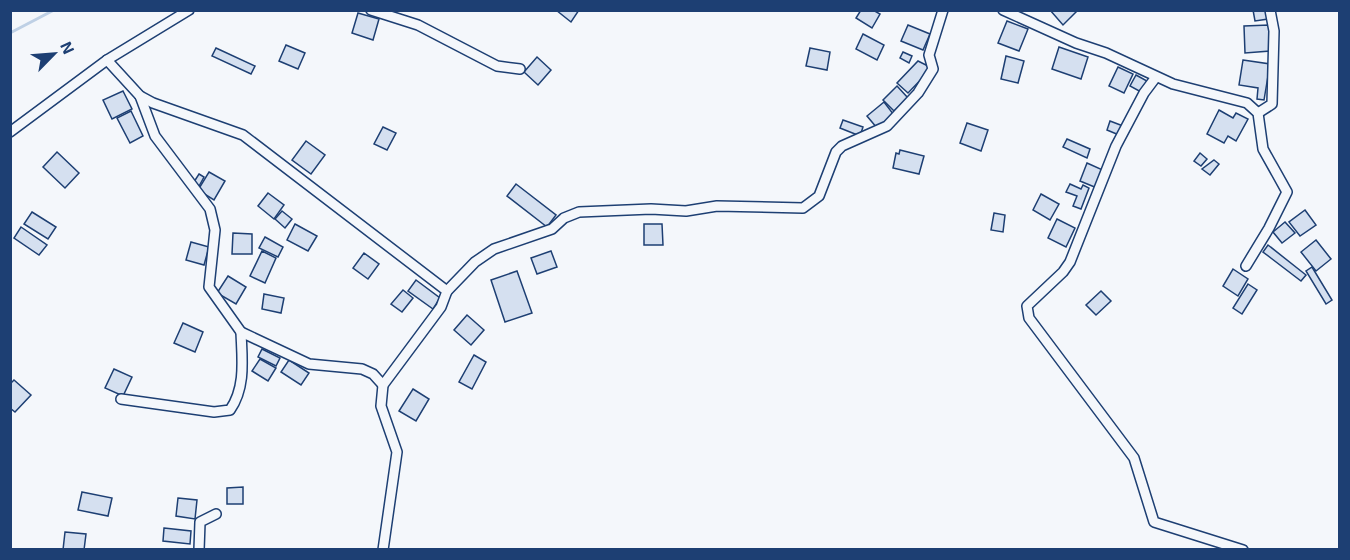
<svg xmlns="http://www.w3.org/2000/svg" width="1350" height="560" font-family="'Exo 2',sans-serif">
<style>
.lines{fill:none;stroke-linecap:round;stroke-linejoin:round}
.stream{stroke:#bed0e5;stroke-width:3}
.building{fill:#d5e0f0;stroke:#1d3f73;stroke-width:1.5}
.minor-casing{stroke:#1d3f73;stroke-width:12}
.minor{stroke:#f4f7fb;stroke-width:9}
</style>
<rect width="100%" height="100%" fill="#f4f7fb"/>
<g class="lines">
<polyline class="stream" points="10,33 54,10"/>
</g>
<g class="building">
<polygon points="556,10 579,10 571,22"/>
<polygon points="861,10 873,10 880,14 872,28 856,18"/>
<polygon points="1050,10 1078,10 1063,25"/>
<polygon points="1253,10 1267,10 1268,19 1255,21"/>
<polygon points="358,13 379,19 373,40 352,33"/>
<polygon points="1007,21 1028,29 1019,51 998,43"/>
<polygon points="908,25 930,34 923,50 901,41"/>
<polygon points="1269,25 1270,51 1245,53 1244,26"/>
<polygon points="863,34 884,45 877,60 856,49"/>
<polygon points="286,45 305,53 298,69 279,61"/>
<polygon points="1059,47 1088,57 1081,79 1052,69"/>
<polygon points="216,48 255,66 251,74 212,56"/>
<polygon points="810,48 830,52 827,70 806,66"/>
<polygon points="903,52 912,56 909,63 900,58"/>
<polygon points="1006,56 1024,61 1018,83 1001,79"/>
<polygon points="537,57 551,70 538,85 524,72"/>
<polygon points="1243,60 1270,64 1264,100 1257,99 1258,88 1239,85"/>
<polygon points="918,61 932,68 908,93 897,83"/>
<polygon points="1118,67 1133,74 1124,93 1109,86"/>
<polygon points="1136,75 1147,81 1141,92 1130,86"/>
<polygon points="897,86 908,98 894,111 883,100"/>
<polygon points="123,91 132,109 112,119 103,100"/>
<polygon points="884,102 894,115 877,128 867,116"/>
<polygon points="1219,110 1233,118 1236,113 1248,119 1236,141 1228,136 1224,143 1207,134"/>
<polygon points="131,111 143,136 130,143 117,118"/>
<polygon points="843,120 863,127 860,136 840,128"/>
<polygon points="1110,121 1123,126 1119,135 1107,130"/>
<polygon points="967,123 988,130 981,151 960,143"/>
<polygon points="383,127 396,133 387,150 374,144"/>
<polygon points="1067,139 1090,149 1087,158 1063,147"/>
<polygon points="306,141 325,155 311,174 292,160"/>
<polygon points="900,150 924,156 919,174 893,168 896,153 899,154"/>
<polygon points="57,152 79,173 65,188 43,167"/>
<polygon points="1200,153 1207,159 1201,166 1194,161"/>
<polygon points="1214,160 1219,164 1210,175 1202,169"/>
<polygon points="1087,163 1105,171 1097,188 1080,181"/>
<polygon points="209,172 225,181 214,200 198,190"/>
<polygon points="199,174 204,177 198,188 192,185"/>
<polygon points="516,184 556,215 547,227 507,196"/>
<polygon points="1070,184 1081,189 1083,185 1089,188 1081,209 1073,206 1077,196 1066,192"/>
<polygon points="268,193 284,205 274,219 258,206"/>
<polygon points="1041,194 1059,204 1050,220 1033,210"/>
<polygon points="1305,210 1316,225 1300,236 1289,222"/>
<polygon points="282,211 292,219 285,228 275,219"/>
<polygon points="32,212 56,227 48,239 24,224"/>
<polygon points="994,213 1005,215 1003,232 991,230"/>
<polygon points="1057,219 1075,228 1066,247 1048,238"/>
<polygon points="1285,222 1295,233 1282,243 1273,232"/>
<polygon points="295,224 317,236 308,251 287,240"/>
<polygon points="644,224 662,224 663,245 644,245"/>
<polygon points="21,227 47,245 39,255 14,238"/>
<polygon points="233,233 252,234 252,254 232,254"/>
<polygon points="265,237 283,247 278,257 259,248"/>
<polygon points="1316,240 1331,259 1316,271 1301,252"/>
<polygon points="191,242 209,247 204,265 186,260"/>
<polygon points="1268,245 1306,275 1301,281 1263,252"/>
<polygon points="262,251 276,258 265,283 250,276"/>
<polygon points="551,251 557,267 537,274 531,258"/>
<polygon points="364,253 379,264 368,279 353,268"/>
<polygon points="1312,267 1332,300 1326,304 1306,271"/>
<polygon points="1233,269 1248,279 1238,296 1223,286"/>
<polygon points="517,271 532,313 505,322 491,280"/>
<polygon points="228,276 246,287 236,304 217,293"/>
<polygon points="416,280 440,298 433,309 408,291"/>
<polygon points="1248,284 1257,290 1242,314 1233,308"/>
<polygon points="403,290 413,298 402,312 391,304"/>
<polygon points="1101,291 1111,301 1096,315 1086,305"/>
<polygon points="264,294 284,298 281,313 262,309"/>
<polygon points="467,315 484,330 471,345 454,330"/>
<polygon points="183,323 203,332 195,352 174,343"/>
<polygon points="262,349 280,358 276,366 258,357"/>
<polygon points="474,355 486,362 472,389 459,382"/>
<polygon points="260,359 276,368 268,381 252,371"/>
<polygon points="289,360 309,373 301,385 281,372"/>
<polygon points="114,369 132,377 123,396 105,388"/>
<polygon points="14,380 31,395 15,412 10,408 10,384"/>
<polygon points="413,389 429,399 416,421 399,411"/>
<polygon points="243,487 243,504 227,504 227,488"/>
<polygon points="82,492 112,498 108,516 78,510"/>
<polygon points="178,498 197,500 195,519 176,516"/>
<polygon points="164,528 191,531 190,544 163,541"/>
<polygon points="65,532 86,534 84,550 63,550"/>
</g>
<g class="lines">
<g class="minor-casing">
<g id="minor">
<polyline points="371,10 418,25 497,66 520,69"/>
<polyline points="1003,10 1076,43 1106,53 1173,84 1247,103 1258,113 1263,149 1287,192 1269,228 1246,266"/>
<polyline points="107,60 140,96 153,103 243,135 447,291 441,307 383,385 381,406 397,452 383,550"/>
<polyline points="1156,77 1144,93 1116,146 1070,262 1063,272 1027,306 1029,318 1134,458 1154,522 1243,550"/>
<polyline points="140,96 155,136 210,209 215,230 209,287 241,332 309,364 362,369 373,374 383,385"/>
<polyline points="1258,113 1272,104 1274,31 1270,10"/>
<polyline points="10,132 107,60 189,10"/>
<polyline points="447,291 475,262 494,249 552,229 564,218 579,212 651,209 686,211 717,206 803,208 819,196 836,152 842,146 887,126 918,93 933,69 929,55 943,10"/>
<path d="M121 399 214 412 230 410C246 387 242 359 241 332"/>
<polyline points="199,550 200,522 216,514"/>
</g>
</g>
<use href="#minor" class="minor"/>
</g>
<rect width="1350" height="560" fill="none" stroke="#1d3f73" stroke-width="24"/>
<g transform="translate(54 54) rotate(65)" stroke="#f4f7fb" stroke-width="4.5" paint-order="stroke">
<path d="M0-4.5L10 22L0 15L-10 22Z" fill="#1d3f73"/>
<text y="-9" font-size="16" font-weight="bold" text-anchor="middle" fill="#1d3f73">N</text>
</g>
</svg>
